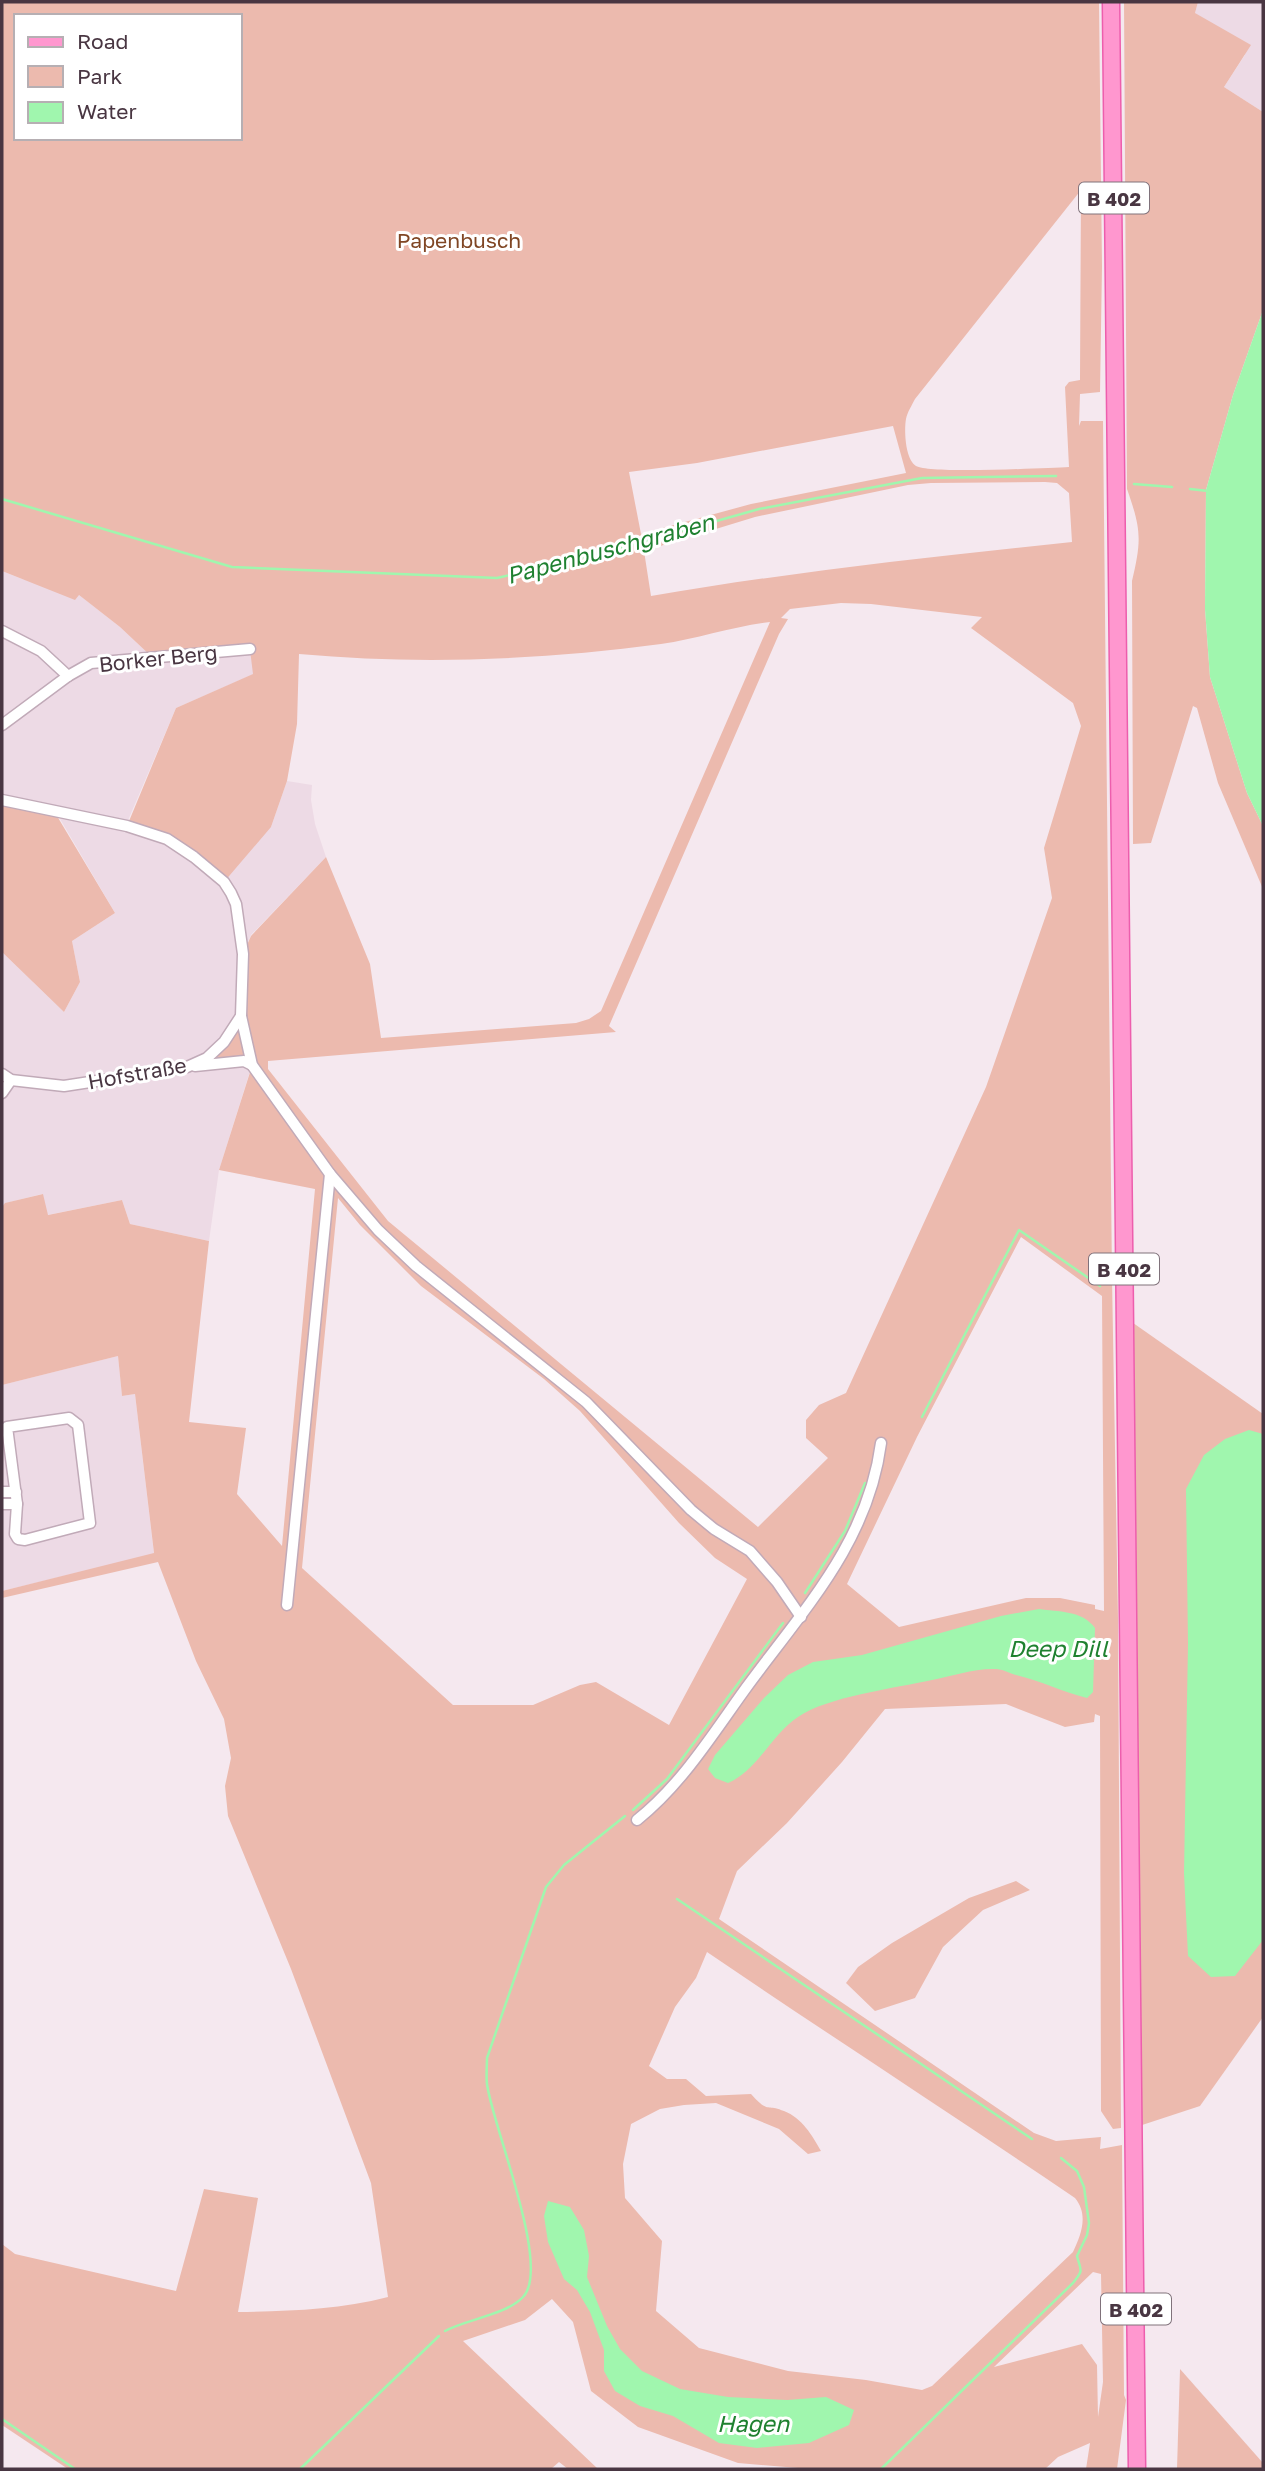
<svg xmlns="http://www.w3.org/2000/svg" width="1265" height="2471" font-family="'Golos Text',sans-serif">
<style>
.residential{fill:#eddae5}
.green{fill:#ecbaae;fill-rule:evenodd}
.water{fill:#a0f6ae}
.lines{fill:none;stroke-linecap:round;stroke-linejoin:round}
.stream{stroke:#a0f6ae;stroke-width:2.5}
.minor-casing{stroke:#c1aab8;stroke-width:13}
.primary-casing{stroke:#ed5ead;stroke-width:19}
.minor{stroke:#fff;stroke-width:10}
.primary{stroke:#ff97cf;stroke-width:16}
.labels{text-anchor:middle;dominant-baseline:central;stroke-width:6;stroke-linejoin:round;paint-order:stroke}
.shield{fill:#fff;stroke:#80727b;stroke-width:2}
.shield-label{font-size:19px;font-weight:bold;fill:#493642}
.park-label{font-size:21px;fill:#804624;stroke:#fff}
.street-label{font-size:21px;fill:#493642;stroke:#fff}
.water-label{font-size:23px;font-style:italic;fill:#1f8130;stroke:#fff}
</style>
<rect width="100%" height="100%" fill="#f5e8ef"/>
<g class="residential">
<polygon points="1198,2 1263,2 1263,112 1224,87 1245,55 1195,13"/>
<polygon points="2,571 22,579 79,595 120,627 153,658 250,649 254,674 176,708 126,825 2,800"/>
<polygon points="287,781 312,785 311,800 315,824 326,857 251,935 243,954 252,1065 219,1170 209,1241 130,1224 122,1200 47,1215 42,1194 6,1203 2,1207 2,952 64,1012 80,982 72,941 115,913 56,812 127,827 271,827"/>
<polygon points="118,1356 122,1396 135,1394 154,1554 2,1591 2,1385"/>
</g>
<g class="green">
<path d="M2 2H1099L1102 266 1100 392 1080 394 1079 426 1081 421H1103L1112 1278 1118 1618 1121 2128 1113 2129 1101 2111 1100 1716 1095 1714 1094 1722 1065 1727 1006 1704 885 1709 842 1762 787 1823 737 1871 719 1919 1034 2133 1056 2141 1101 2137 1100 2149 1122 2145 1124 2395 1126 2400 1117 2469H1086L1090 2443 1058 2457 1045 2469H810L738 2463 638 2427 591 2391 573 2322 552 2299 525 2320 463 2341 598 2469H568L559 2462 551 2469H68L2 2425V2244L15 2254 176 2291 204 2189 258 2198 238 2312C289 2311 338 2310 388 2297L371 2183 291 1969 228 1816 225 1786 231 1758 224 1719 196 1661 158 1562 2 1598V1591L154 1553 135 1394 122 1396 118 1356 2 1385V1207L5 1203 43 1194 48 1215 122 1200 130 1224 209 1241 189 1422 246 1428 237 1494 282 1546 315 1189 219 1170 252 1066 187 1067 207 1058 241 1016 243 954 251 936 326 857 370 964 381 1038 576 1023 589 1019 601 1011 770 622C734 626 697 639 661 644 540 660 421 665 299 654L297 724 287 781 271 827 224 882 167 839 127 826 176 708 253 674 250 650 153 658 120 627 79 595 75 600 2 571ZM16 16H240V138H16ZM1081 190 1080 380 1069 382 1065 387 1069 467C1046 468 930 474 916 466 905 459 904 430 906 419 907 413 912 405 915 399ZM893 426 906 473 751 504 641 534 629 472 697 463ZM1045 482 1057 483 1069 493 1072 542C931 557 790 572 651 596L644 551 755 517 908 485 931 483ZM841 603 871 604 982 617 971 628 1073 703 1081 726 1044 848 1052 898 986 1087 846 1393 819 1405 806 1420V1438L828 1458 758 1527 388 1221 268 1069V1061L616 1032 609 1026 779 634 788 619 781 618 790 609ZM338 1198 360 1225 421 1286 544 1379 580 1411 679 1523 715 1558 747 1579 669 1725 596 1682 580 1685 533 1705H453L302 1568ZM1021 1237 1102 1296 1104 1611 1095 1609V1605L1060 1598H1026L899 1627 847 1584 917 1437ZM707 1952C829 2035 953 2115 1075 2198 1089 2215 1081 2235 1073 2252L932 2386 922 2390 866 2380 788 2371 699 2348 656 2311 662 2241 625 2198 623 2164 631 2124 660 2109 684 2105 716 2103 779 2129 808 2154 821 2151C812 2135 802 2118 784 2111 765 2103 769 2114 751 2094L706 2096 686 2079H667L649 2066 675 2007 696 1978ZM1093 2272 1101 2274 1103 2382 1098 2417 1097 2365 1082 2344 994 2367Z"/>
<path d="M1124 2H1198L1195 13 1251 45 1224 87 1263 112V310L1233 395 1206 490 1205 609 1210 677 1247 793 1263 826V889L1218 783 1197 708 1193 706 1151 843 1133 844 1132 581C1142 539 1141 529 1127 489Z"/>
<polygon points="2,800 54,811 115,913 72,941 80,982 64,1012 2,952"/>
<polygon points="1126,1318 1263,1414 1263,2017 1200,2106 1133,2128"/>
<polygon points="1016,1881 1030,1890 983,1910 943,1947 915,1998 875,2011 846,1983 858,1967 892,1943 969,1898"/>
<polygon points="1180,2369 1263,2463 1263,2469 1177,2469"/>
</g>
<g class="water">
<polygon points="1263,310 1263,826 1247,793 1210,677 1205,609 1206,490 1233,395"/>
<polygon points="1249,1430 1263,1434 1263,1940 1235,1976 1211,1977 1188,1956 1184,1873 1188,1644 1186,1489 1204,1455 1225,1439"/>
<path d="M1039 1609C1058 1612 1082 1610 1095 1628L1093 1692 1087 1698C1063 1692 1041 1681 1016 1675 1009 1673 1002 1669 996 1669 975 1668 952 1676 932 1680 896 1688 826 1697 798 1717 771 1735 758 1770 728 1783L715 1778 708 1769 715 1755 764 1698 788 1675 813 1662 862 1655 1001 1616Z"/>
<polygon points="548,2201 570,2207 584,2230 589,2256 587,2277 607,2326 620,2349 642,2371 680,2389 728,2397 787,2400 826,2397 854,2410 849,2425 809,2443 757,2448 719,2443 673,2416 640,2406 615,2391 604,2371 604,2350 590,2312 577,2290 564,2279 548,2242 544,2216"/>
</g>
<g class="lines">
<g class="stream">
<polyline points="1134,484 1172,487"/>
<polyline points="1190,489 1208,491"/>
<polyline points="2,499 232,567 497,578 603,553 759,509 922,478 1056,476"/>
<polyline points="922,1417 1019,1230 1100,1286"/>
<polyline points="805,1593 845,1531 865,1483"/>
<polyline points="633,1810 667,1779 783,1623"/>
<polyline points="677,1899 1032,2139"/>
<path d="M445 2331C467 2319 506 2315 523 2297 552 2267 492 2125 487 2084 486 2076 487 2066 487 2058L546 1887 564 1865 625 1816"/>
<polyline points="2,2419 75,2469"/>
<polyline points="300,2469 439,2336"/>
<path d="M881 2469 1073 2283C1084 2269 1081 2272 1077 2256L1087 2235 1089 2223 1084 2187 1077 2171 1061 2158"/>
</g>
<g class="minor-casing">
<g id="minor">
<polyline points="2,631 41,651 68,676"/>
<polyline points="2,725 68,676 91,663 250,649"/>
<polyline points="2,800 127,826 167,839 194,857 224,882 231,893 236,904 243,954 241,1016 224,1042 207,1058 187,1067 64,1086 11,1080 2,1074"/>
<polyline points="241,1016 252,1065 330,1174 378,1230 416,1266 586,1402 691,1510 714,1529 750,1551 777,1582 801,1617"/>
<polyline points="195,1066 244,1061 252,1065"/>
<polyline points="2,1093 11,1080"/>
<polygon points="69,1418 78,1425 90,1523 25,1540 18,1539 15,1534 17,1504 7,1427"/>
<polyline points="2,1492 16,1492"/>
<polyline points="2,1504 17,1504"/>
<polyline points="287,1605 330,1174"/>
<path d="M637 1820C682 1784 712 1735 746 1688 803 1610 868 1543 881 1443"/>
</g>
</g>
<g class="primary-casing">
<polyline id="primary" points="1111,2 1137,2469"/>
</g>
<use href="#minor" class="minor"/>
<use href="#primary" class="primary"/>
</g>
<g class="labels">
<g class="shield">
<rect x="1079" y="182.5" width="70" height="31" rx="5"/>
<rect x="1089" y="1253.5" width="70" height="31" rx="5"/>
<rect x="1101" y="2293.5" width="70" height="31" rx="5"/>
</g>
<g class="shield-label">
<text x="1114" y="198">B 402</text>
<text x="1124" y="1269">B 402</text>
<text x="1136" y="2309">B 402</text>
</g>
<g class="park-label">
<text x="459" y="240">Papenbusch</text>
</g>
<g class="street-label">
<text transform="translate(158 658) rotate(-6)">Borker Berg</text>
<text transform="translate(137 1073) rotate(-10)">Hofstraße</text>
</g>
<g class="water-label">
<text transform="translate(610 548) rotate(-15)">Papenbuschgraben</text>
<text x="1058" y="1648">Deep Dill</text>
<text x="753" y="2423">Hagen</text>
</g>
</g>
<rect width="1265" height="2471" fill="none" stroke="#493642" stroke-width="7"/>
<rect x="14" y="14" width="228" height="126" fill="#ffffff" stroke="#b6afb3" stroke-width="2"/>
<rect x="28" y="37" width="35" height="10" fill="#ff97cf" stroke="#b6afb3" stroke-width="2"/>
<text x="77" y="49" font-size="21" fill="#493642">Road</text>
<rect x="28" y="66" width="35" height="21" fill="#ecbaae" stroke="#b6afb3" stroke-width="2"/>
<text x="77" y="84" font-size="21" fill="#493642">Park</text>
<rect x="28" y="102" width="35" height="21" fill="#a0f6ae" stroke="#b6afb3" stroke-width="2"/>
<text x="77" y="119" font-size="21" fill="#493642">Water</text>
</svg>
